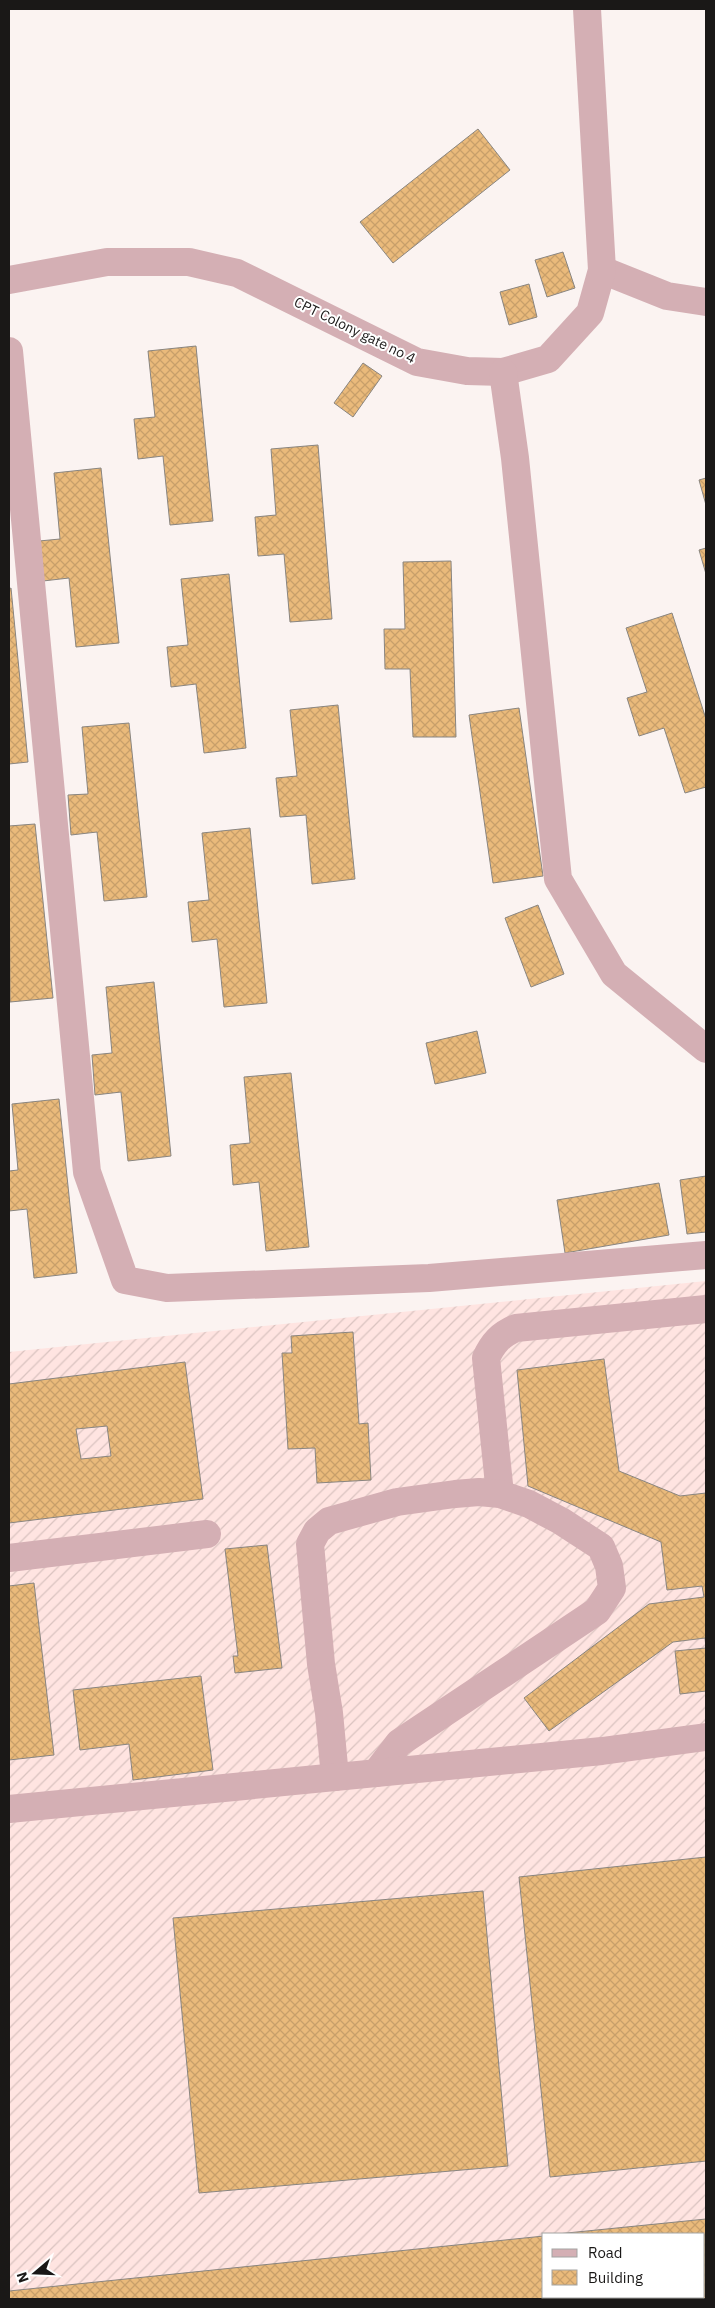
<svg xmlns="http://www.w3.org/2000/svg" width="715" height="2308" font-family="'IBM Plex Sans',sans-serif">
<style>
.industrial{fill:url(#industrial-furrows);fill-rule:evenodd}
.building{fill:url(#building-cross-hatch);stroke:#898580;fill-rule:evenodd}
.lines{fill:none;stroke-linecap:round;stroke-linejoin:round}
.minor{stroke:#d4afb4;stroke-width:28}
.labels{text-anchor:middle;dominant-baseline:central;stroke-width:4;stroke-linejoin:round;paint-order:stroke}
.street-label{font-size:14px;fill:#1a1817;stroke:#fff}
</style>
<defs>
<pattern id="industrial-furrows" width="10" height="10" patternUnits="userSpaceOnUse" patternTransform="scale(1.25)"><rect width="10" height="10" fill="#ffe4e1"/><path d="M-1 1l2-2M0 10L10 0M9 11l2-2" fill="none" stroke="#dac3c0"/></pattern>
<pattern id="building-cross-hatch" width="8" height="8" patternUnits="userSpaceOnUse" patternTransform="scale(1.25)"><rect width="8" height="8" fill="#eaba7b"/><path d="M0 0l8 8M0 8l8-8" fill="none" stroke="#c89f6a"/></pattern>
</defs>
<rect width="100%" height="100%" fill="#fbf3f1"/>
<path class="industrial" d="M706 1281V2299H9V1352ZM544 2234H704V2297H544Z"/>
<g class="building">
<polygon points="478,129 510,170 393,263 360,222"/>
<polygon points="563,252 575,288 547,297 535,260"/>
<polygon points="529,284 537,317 509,325 500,292"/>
<polygon points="196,346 213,521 170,525 163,456 138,459 134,419 155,417 148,351"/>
<polygon points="363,363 382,376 353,417 334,403"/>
<polygon points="318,445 332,619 290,622 284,554 258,556 255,517 276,515 271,449"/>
<polygon points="101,468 119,643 76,647 69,578 43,581 39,541 60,539 54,473"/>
<polygon points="706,478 706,505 699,480"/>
<polygon points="706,548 706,574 699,550"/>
<polygon points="451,561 456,737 413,737 410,669 385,669 384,629 405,629 403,562"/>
<polygon points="229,574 246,748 204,753 196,684 171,687 167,647 188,645 181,579"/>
<polygon points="11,588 28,762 9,764 9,589"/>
<polygon points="672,613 706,719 706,787 685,793 664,728 639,736 627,698 647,692 626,628"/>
<polygon points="338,705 355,879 312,884 306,815 280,817 276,778 297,776 290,710"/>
<polygon points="519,708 543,876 493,883 469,715"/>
<polygon points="129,723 147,897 104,901 97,832 71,835 68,795 88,794 82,727"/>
<polygon points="35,824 53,998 10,1002 9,826"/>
<polygon points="250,828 267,1003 224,1007 217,939 192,942 188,902 209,900 202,833"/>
<polygon points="538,905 564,974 531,987 505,918"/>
<polygon points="154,982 171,1156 128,1161 121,1092 95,1095 92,1055 112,1053 106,987"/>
<polygon points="477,1031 486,1073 435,1084 426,1043"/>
<polygon points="291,1073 309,1247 266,1251 259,1182 233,1185 230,1145 250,1143 244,1077"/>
<polygon points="59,1099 77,1273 34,1278 27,1209 9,1211 9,1171 18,1170 12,1104"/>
<polygon points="706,1176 706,1232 687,1234 680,1180"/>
<polygon points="659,1183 669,1235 565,1253 557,1200"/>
<polygon points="353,1332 359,1424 368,1423 371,1480 317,1483 315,1448 288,1449 282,1353 292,1353 291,1336"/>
<polygon points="604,1359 619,1471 680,1496 706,1493 706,1691 680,1694 675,1651 706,1648 705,1638 673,1642 549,1731 524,1698 649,1604 704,1597 702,1586 667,1590 661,1542 528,1486 517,1370"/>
<path d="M185 1362 203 1499 9 1523V1384ZM107 1426 111 1456 81 1459 76 1429Z"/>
<polygon points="267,1545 282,1668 235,1673 233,1656 238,1656 225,1549"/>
<polygon points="34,1583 54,1755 9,1760 9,1586"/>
<polygon points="201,1676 213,1770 133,1780 129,1744 80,1750 73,1690"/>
<polygon points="706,1857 706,2161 550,2177 519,1877"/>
<polygon points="483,1891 508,2166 199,2193 173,1918"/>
<polygon points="706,2219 706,2299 9,2299 9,2291 544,2236 544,2297 704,2297 704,2234 557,2234"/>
</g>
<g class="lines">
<g class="minor">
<polyline points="602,270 667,296 706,302"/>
<polyline points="9,280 107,262 189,262 237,273 417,362 467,371 503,372 548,359 590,313 602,270 587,9"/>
<polyline points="9,351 87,1172 125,1280 167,1288 429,1278 706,1255"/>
<polyline points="503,372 515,458 558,879 614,974 706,1049"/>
<path d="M500 1494 486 1358C493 1343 500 1335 516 1328L706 1309"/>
<polyline points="9,1558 207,1534"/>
<polyline points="335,1777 329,1713 321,1664 310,1544 317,1531 329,1521 397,1502 455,1494 479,1492 500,1494 529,1504 561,1521 601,1547 609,1566 612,1588 597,1611 399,1743 376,1773"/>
<polyline points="9,1809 602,1751 706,1737"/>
</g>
</g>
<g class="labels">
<g class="street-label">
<text transform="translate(355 330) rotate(26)">CPT Colony gate no 4</text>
</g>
</g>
<rect width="715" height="2308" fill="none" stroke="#1a1817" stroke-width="20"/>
<rect x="542" y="2233" width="162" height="65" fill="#ffffff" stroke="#a3a3a2"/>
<rect x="552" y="2249" width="25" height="8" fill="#d4afb4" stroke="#a3a3a2"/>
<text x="588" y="2258" font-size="15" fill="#1a1817">Road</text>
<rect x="552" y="2270" width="25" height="15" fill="url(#building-cross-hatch)" stroke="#a3a3a2"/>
<text x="588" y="2283" font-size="15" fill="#1a1817">Building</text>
<g transform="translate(35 2273) rotate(251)" stroke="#ffffff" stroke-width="4" paint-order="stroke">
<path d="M0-4L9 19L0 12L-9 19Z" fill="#1a1817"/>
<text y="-8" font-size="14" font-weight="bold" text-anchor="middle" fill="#1a1817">N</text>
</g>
</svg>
